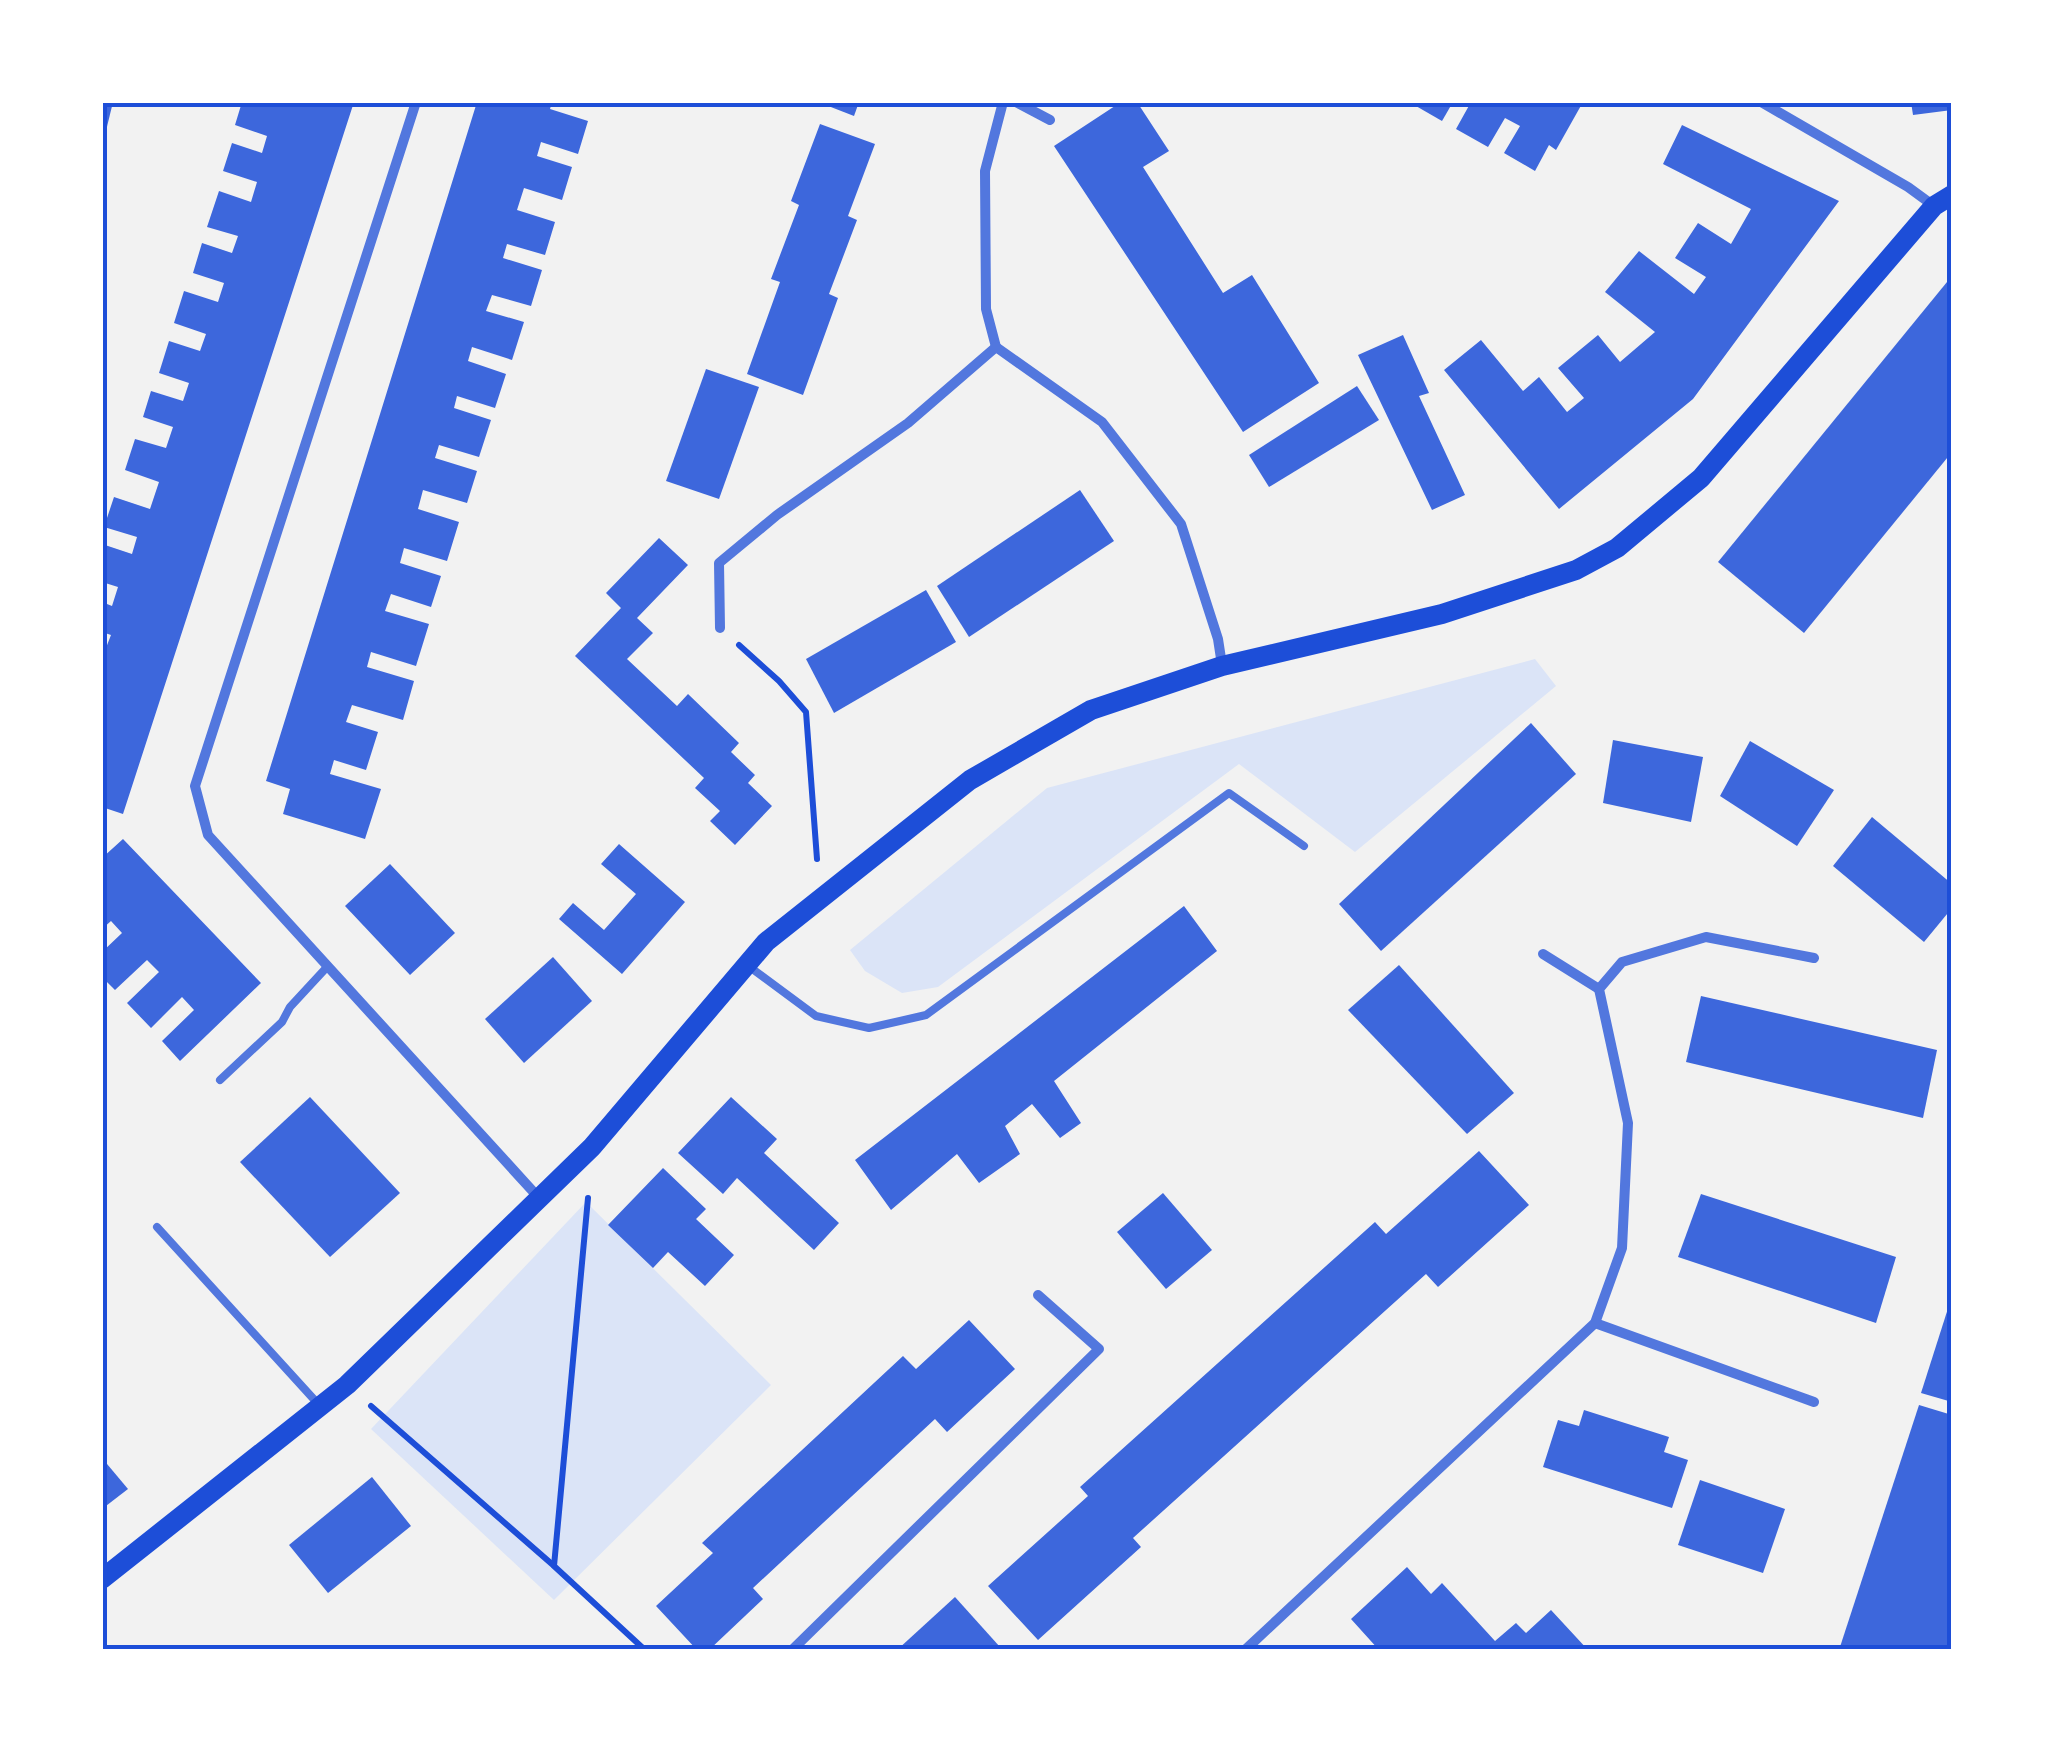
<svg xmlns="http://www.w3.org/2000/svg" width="2054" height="1752" font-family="Karla,sans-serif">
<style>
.green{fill:#dbe4f7}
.building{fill:#3d67dc}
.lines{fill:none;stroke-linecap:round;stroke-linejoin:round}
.path{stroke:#1d4ed8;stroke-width:6}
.service{stroke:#5277de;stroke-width:8}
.minor{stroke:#5277de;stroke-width:10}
.secondary{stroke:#1d4ed8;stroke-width:20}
.neatline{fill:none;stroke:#1d4ed8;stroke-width:4}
</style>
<rect width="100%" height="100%" fill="#f2f2f2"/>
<g class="green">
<polygon points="1535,659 1556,686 1355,852 1239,764 938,987 902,993 865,971 850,950 1047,788"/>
<polygon points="586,1202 771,1385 554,1600 371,1429"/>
</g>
<g class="building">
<polygon points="102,102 113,102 104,139 102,139"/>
<polygon points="242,102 354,102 123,814 102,807 102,658 111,635 102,632 102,602 112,606 118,587 102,582 102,544 132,554 137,537 104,527 114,497 150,509 159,482 125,470 135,439 166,448 173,427 143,417 151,391 183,401 189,383 159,373 169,341 200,351 206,334 174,323 184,291 218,302 224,283 193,273 202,243 232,253 238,236 207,227 219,191 251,202 257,182 223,171 232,143 262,153 267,136 235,125"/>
<polygon points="477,102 552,102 550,109 588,121 578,154 541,142 537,156 572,167 562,200 524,188 517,210 555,222 545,255 507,244 503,258 542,270 531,306 492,295 486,311 524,322 512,360 472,347 468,361 506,374 495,408 457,396 454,408 491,420 479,457 439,445 435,458 477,471 467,503 423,490 418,509 459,522 447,561 404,548 400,563 441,576 431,607 391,594 385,611 429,624 416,666 371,652 367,667 414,681 403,720 352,705 346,722 378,732 366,770 334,760 330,774 381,789 365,839 283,814 290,789 266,781"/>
<polygon points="818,102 859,102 854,116"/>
<polygon points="1121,102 1137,102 1169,151 1143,167 1223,293 1252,275 1319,383 1243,432 1054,146"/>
<polygon points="1409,102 1453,102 1442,121"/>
<polygon points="1471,102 1583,102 1556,150 1549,145 1535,171 1504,153 1520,126 1505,118 1488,147 1456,129"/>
<polygon points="1911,102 1952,102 1952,110 1913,115"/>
<polygon points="820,124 875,144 848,216 857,220 829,294 838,298 803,395 747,374 780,282 771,279 799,205 791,201"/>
<polygon points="1682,125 1839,201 1693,399 1559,509 1444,370 1481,340 1523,391 1539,377 1567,412 1584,398 1558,368 1598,335 1620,362 1655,332 1605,292 1639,251 1694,294 1706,277 1675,258 1698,223 1731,244 1751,209 1663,164"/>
<polygon points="1947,282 1952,286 1952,452 1804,633 1718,562"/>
<polygon points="1403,335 1429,393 1419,396 1465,495 1432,510 1358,355"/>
<polygon points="706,369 759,387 719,499 666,481"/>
<polygon points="1357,386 1379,420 1269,487 1249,455"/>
<polygon points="1080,490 1114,541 969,637 937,586"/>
<polygon points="659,538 688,565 637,618 653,633 627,659 677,706 688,694 739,743 731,752 755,775 748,783 772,806 735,845 710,821 720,811 695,788 704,778 575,656 621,608 606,593"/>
<polygon points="926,590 956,642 834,713 806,659"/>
<polygon points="1531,723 1576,774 1381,951 1339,904"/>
<polygon points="1613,740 1703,757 1691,822 1603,803"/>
<polygon points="1750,741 1834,790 1797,846 1720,796"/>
<polygon points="1872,817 1952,884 1952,908 1924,942 1833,866"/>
<polygon points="123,839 261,983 180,1061 162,1041 194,1010 182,997 151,1028 127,1003 159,972 147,960 115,990 102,977 102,952 122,933 111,921 102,929 102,858"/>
<polygon points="619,844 685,902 622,974 559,919 573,903 604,930 636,894 601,864"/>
<polygon points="390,864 455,933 410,975 345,906"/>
<polygon points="1184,906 1217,951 1054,1081 1081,1123 1060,1138 1032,1104 1005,1126 1020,1154 979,1183 957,1154 891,1210 855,1160"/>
<polygon points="553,957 592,1001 524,1063 485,1019"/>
<polygon points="1399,965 1514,1093 1467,1134 1348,1010"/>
<polygon points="1701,996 1937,1050 1923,1118 1686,1062"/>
<polygon points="310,1097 400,1193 330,1257 240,1162"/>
<polygon points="731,1097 777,1139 764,1153 839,1223 814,1250 737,1178 723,1194 678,1153"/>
<polygon points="1479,1151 1529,1205 1438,1287 1426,1274 1133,1538 1141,1547 1038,1640 988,1586 1088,1496 1080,1487 1375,1222 1386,1234"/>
<polygon points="663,1168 706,1209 696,1219 734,1255 705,1286 668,1252 653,1268 608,1225"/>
<polygon points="1163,1193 1212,1250 1166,1289 1117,1232"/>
<polygon points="1701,1194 1896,1257 1876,1323 1678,1257"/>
<polygon points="1951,1299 1952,1299 1952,1402 1921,1393"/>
<polygon points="969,1320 1015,1369 947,1432 935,1419 753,1588 763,1599 709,1650 697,1650 656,1606 713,1553 702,1543 903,1356 916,1369"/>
<polygon points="1919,1405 1952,1415 1952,1650 1839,1650"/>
<polygon points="1584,1410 1669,1437 1664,1452 1688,1460 1672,1508 1543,1467 1558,1420 1579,1426"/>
<polygon points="102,1458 128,1489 102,1509"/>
<polygon points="372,1477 411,1526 328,1593 289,1545"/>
<polygon points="1700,1480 1785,1509 1763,1573 1678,1545"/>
<polygon points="1407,1567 1431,1594 1442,1583 1495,1641 1516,1623 1526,1633 1551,1610 1588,1650 1379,1650 1351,1619"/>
<polygon points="955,1597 1000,1647 897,1650"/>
</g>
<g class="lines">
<g class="path">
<polyline points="739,645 779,681 806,712 817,859"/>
<polyline points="588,1198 554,1566 645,1650"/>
<polyline points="371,1406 553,1565"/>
</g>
<g class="service">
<polyline points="747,965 816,1016 869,1028 926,1015 1229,793 1304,846"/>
<polyline points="220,1080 282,1022 290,1007 327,967"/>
<polyline points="157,1227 320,1406"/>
</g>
<g class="minor">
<polyline points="416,102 195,786 208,835 539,1198"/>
<polyline points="1016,102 1050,120"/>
<polyline points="1761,102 1908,187 1934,206"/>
<polyline points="996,347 986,309 985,171 1003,102"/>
<polyline points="720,628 719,563 777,515 908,423 996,347 1102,422 1181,524 1218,639 1222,665"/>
<polyline points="1543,954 1599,989"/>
<polyline points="1595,1323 1814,1402"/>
<polyline points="792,1650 1099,1349 1038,1295"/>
<polyline points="1245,1650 1595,1323 1622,1248 1628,1123 1599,989 1622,962 1706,937 1814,958"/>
</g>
<polyline class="secondary" points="102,1579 347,1385 592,1147 766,942 970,780 1091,710 1222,666 1442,614 1576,570 1617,548 1701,478 1934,206 1952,195"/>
</g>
<rect width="2054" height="1752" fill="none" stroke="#ffffff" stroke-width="210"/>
<rect x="105" y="105" width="1844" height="1542" class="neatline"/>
</svg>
